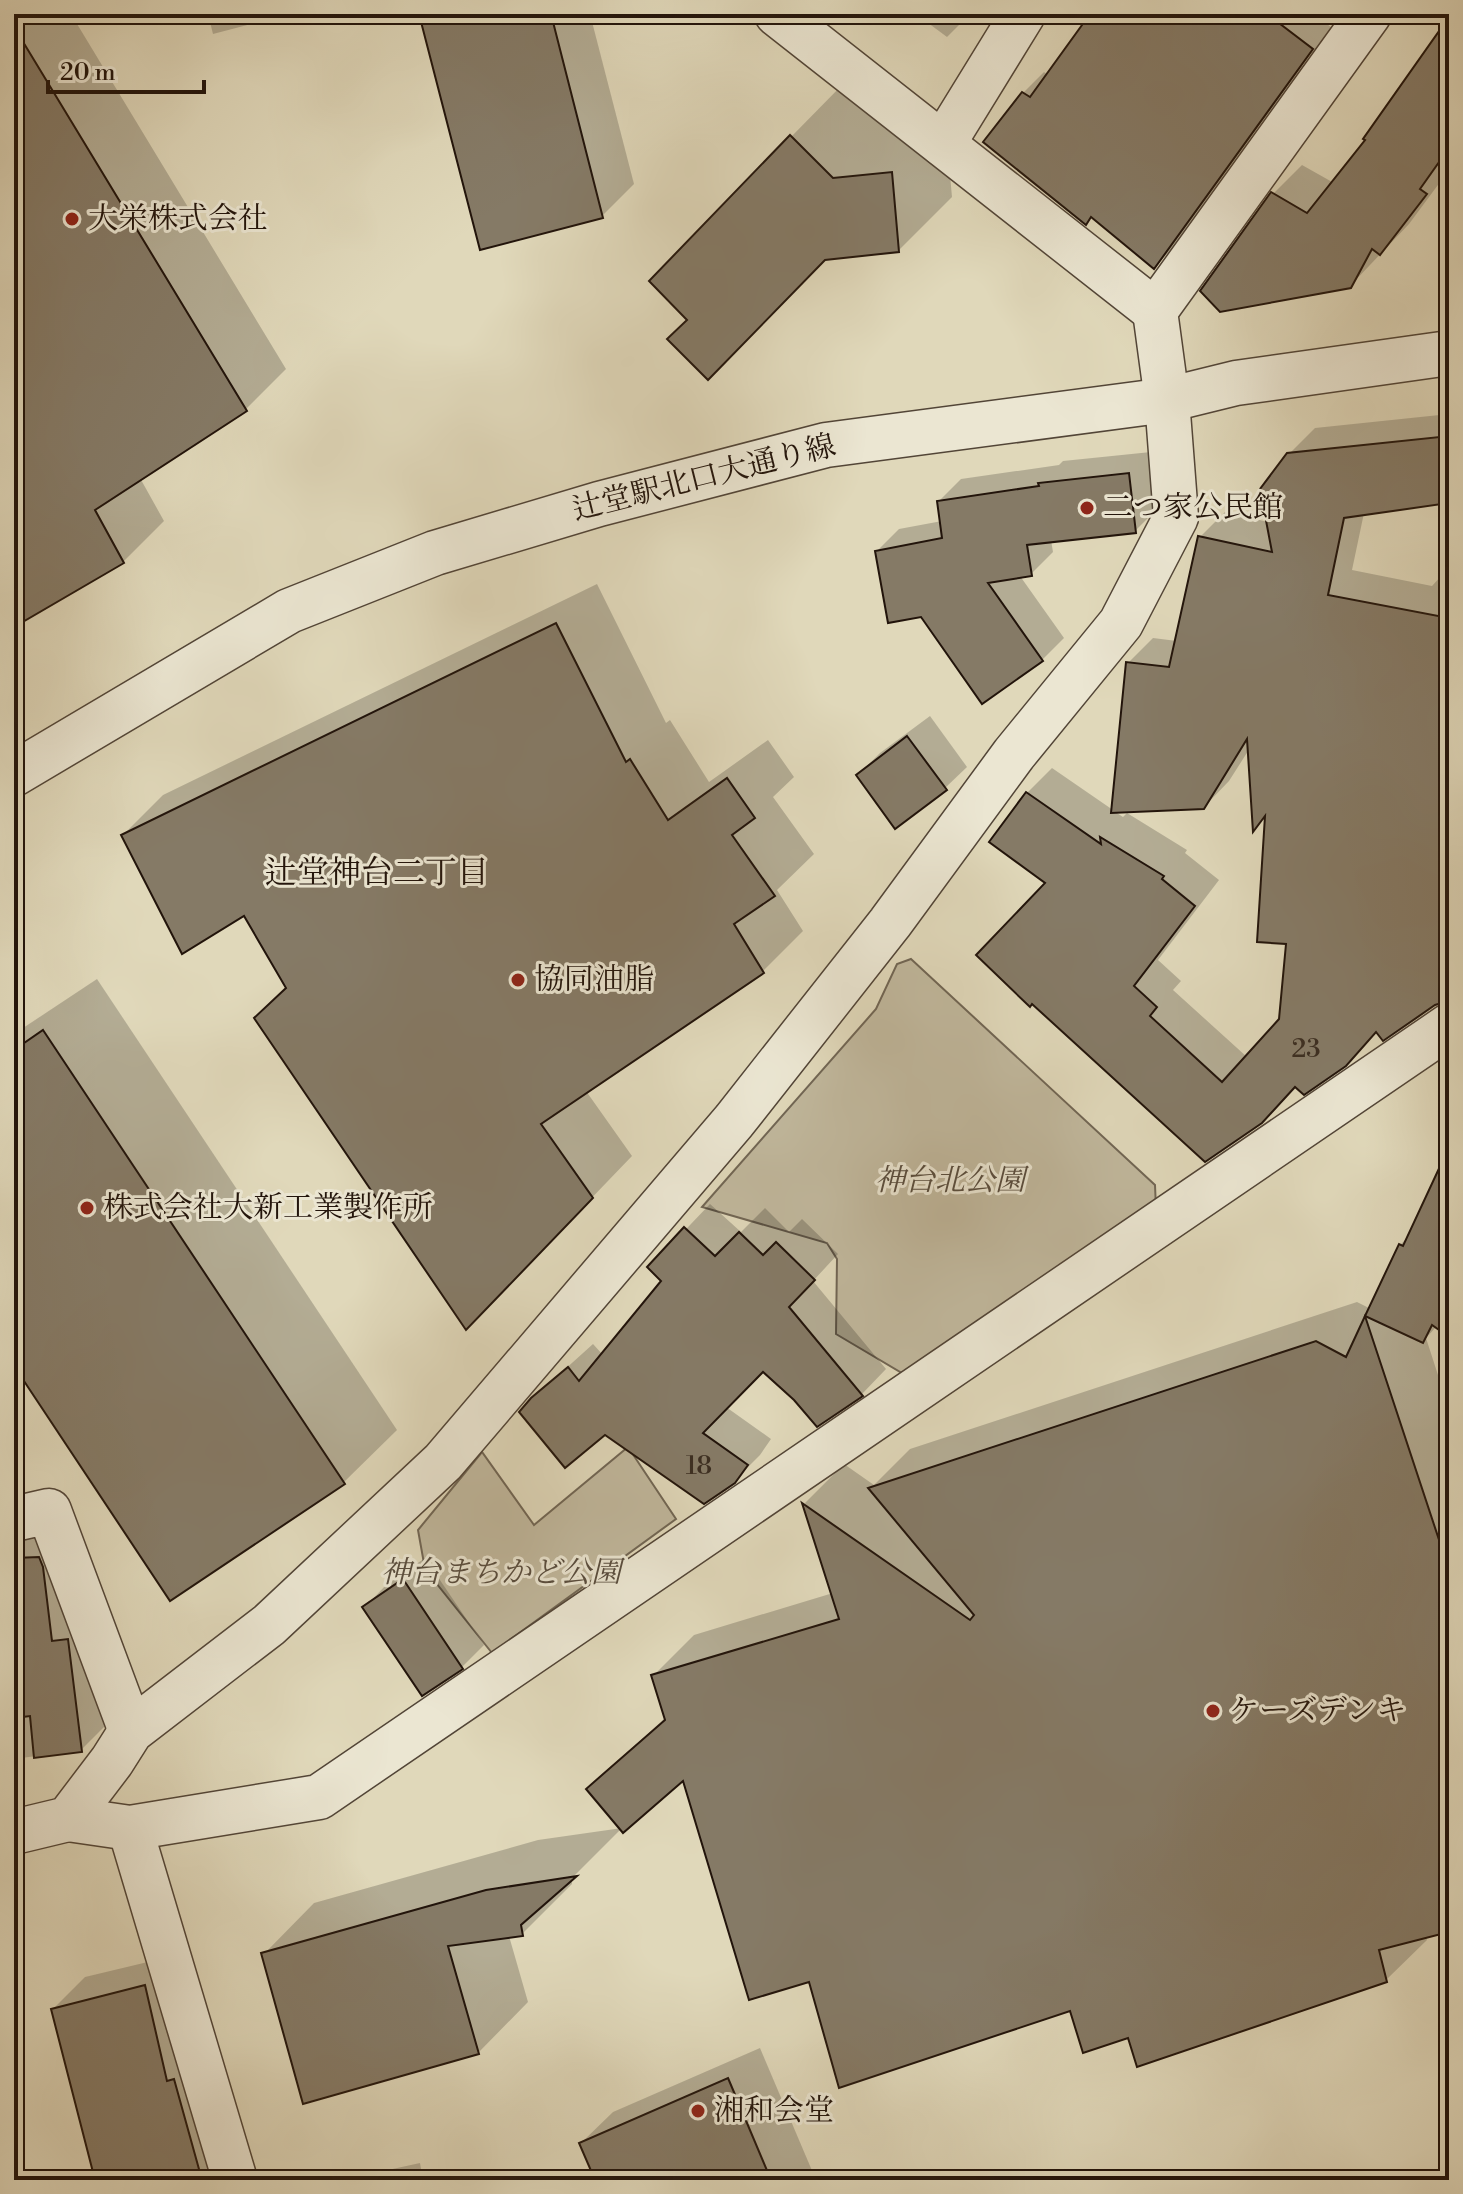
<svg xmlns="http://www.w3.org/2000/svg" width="1463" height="2194" font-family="'Libre Bodoni','Noto Serif JP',serif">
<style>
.green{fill:#c0b79c;stroke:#716654;stroke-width:2}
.shadow{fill:#0003;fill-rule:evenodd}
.building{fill:#857a66;stroke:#22140b;stroke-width:2}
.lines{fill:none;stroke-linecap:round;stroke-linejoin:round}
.minor-casing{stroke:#524537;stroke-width:47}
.minor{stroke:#ebe6d2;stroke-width:44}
.poi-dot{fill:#8f2418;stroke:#ebe6d2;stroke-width:3}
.labels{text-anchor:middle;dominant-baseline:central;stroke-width:6;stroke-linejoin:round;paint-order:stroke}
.number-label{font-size:26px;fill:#3b2e22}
.poi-label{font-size:30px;fill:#22140b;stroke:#ebe6d2;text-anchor:start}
.street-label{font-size:30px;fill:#22140b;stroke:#ebe6d2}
.park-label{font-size:30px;font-style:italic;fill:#594d3e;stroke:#ebe6d2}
.neighbourhood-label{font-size:32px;fill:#22140b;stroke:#ebe6d2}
</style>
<rect width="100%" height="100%" fill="#e0d8ba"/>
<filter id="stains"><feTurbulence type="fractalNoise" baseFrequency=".0025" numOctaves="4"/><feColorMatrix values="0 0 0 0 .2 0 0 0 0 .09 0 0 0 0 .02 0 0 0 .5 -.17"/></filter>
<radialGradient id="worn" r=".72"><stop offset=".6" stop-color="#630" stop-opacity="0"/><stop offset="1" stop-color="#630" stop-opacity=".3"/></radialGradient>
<g class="green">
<polygon points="911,959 1155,1185 1156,1209 907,1376 836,1334 837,1259 827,1243 702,1207 876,1009 897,964"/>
<polygon points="628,1447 676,1519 492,1653 425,1569 418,1530 482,1452 534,1525"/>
</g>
<g class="shadow">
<polygon points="14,14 71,14 286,369 246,409 140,478 164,521 123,562 14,624"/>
<polygon points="208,14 289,14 213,34"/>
<polygon points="421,14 590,14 634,184 602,216"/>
<polygon points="916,14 970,14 947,37"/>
<polygon points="1093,14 1324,14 1321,19 1332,28 1175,246 1154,267 1092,216 990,144 1023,93 1044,72 1048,75"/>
<polygon points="1449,24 1449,170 1409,224 1350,286 1273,194 1302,165 1334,183 1368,140"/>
<polygon points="844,83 945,119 952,197 898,251 825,258 690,319 791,137"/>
<path d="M1449 414V501L1364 513 1352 570 1432 586 1442 575 1449 576V991L1378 1030 1344 1065 1296 1085 1205 1160 1048 882 992 842 1027 793 1052 768 1113 810 1128 663 1153 638 1177 641 1200 537 1225 512 1268 522 1289 454 1315 428ZM1250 748 1254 827 1267 814 1288 942 1281 1020 1247 1057 1173 990 1181 981 1158 960 1219 880 1185 853 1187 850 1127 813 1123 817 1114 811 1204 807 1229 781Z"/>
<polygon points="1151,452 1157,509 1135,531 1051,540 1053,552 1031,574 1020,576 1064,638 1042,660 877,551 899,529 942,521 939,501 961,479 1059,465 1063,461"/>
<polygon points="597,584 666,723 670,720 709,782 768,740 794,777 773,797 814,854 777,890 803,931 763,971 586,1091 632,1156 506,1287 288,987 245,914 123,835 163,795"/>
<polygon points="930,716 967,767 945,788 858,775 880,753"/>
<polygon points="97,979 397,1430 343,1483 14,1362 14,1034"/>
<polygon points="1449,1177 1449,1335 1437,1326 1426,1338 1449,1409 1449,1930 1426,1936 1427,1940 1386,1980 1129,2036 1072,2009 811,1979 684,1777 622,1828 572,1878 572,1884 522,1934 509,1936 528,2002 478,2053 264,1954 314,1903 538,1840 622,1828 588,1789 666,1717 653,1676 694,1635 833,1593 805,1503 844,1464 874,1485 910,1449 1357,1302 1371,1309 1400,1245 1410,1235"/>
<polygon points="710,1204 741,1232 765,1208 789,1232 802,1219 838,1254 813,1281 886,1369 862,1394 817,1425 795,1398 763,1369 726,1407 771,1439 760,1455 734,1481 605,1433 532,1399 593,1344 603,1355 664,1280 650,1267"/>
<polygon points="67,1532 108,1723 81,1750 14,1759 14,1538"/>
<polygon points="425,1558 484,1645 462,1667 365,1607 386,1585"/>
<polygon points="177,1955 242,2180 97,2180 53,2009 85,1977"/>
<polygon points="760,2048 816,2180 598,2180 581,2143 613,2112"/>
<polygon points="420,2163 423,2180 342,2180"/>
</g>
<g class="building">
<polygon points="419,14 551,14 603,218 480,250"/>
<polygon points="1090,14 1267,14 1313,49 1154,269 1091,217 1086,225 983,142 1022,92 1030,97"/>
<polygon points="1449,17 1449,148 1420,189 1427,194 1380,255 1372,249 1351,288 1220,312 1200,291 1271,192 1307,213 1365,140 1363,139"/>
<polygon points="14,27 247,411 95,510 124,563 14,627"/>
<polygon points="790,135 833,178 892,172 899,252 825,260 708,380 667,339 687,320 649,281"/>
<polygon points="1449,436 1449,503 1344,518 1328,595 1449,618 1449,1001 1435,1005 1383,1041 1376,1032 1346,1066 1304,1095 1295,1087 1262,1123 1205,1162 1032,1004 1030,1007 976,955 1045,883 989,842 1026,792 1101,844 1100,837 1164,876 1162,879 1195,906 1134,986 1157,1007 1150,1016 1222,1082 1279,1019 1286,944 1257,942 1265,816 1253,832 1247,739 1204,809 1111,813 1126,662 1169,667 1198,536 1272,552 1260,489 1287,453"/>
<polygon points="1129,473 1136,533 1027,545 1032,576 988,583 1043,661 982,704 921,617 888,623 875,551 942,538 937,501 1039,486 1038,483"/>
<polygon points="556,623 626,762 630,759 668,820 727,778 755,818 732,835 775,896 734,924 764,973 541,1124 593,1198 466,1330 254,1018 286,988 244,916 182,954 121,835"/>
<polygon points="907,736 947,790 895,829 856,775"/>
<polygon points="43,1030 345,1484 170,1601 14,1366 14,1050"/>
<polygon points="1449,1147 1449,1337 1432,1325 1423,1343 1365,1316 1399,1244 1403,1246"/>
<polygon points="684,1227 715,1256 739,1232 763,1255 776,1242 815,1280 789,1307 863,1396 817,1427 794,1400 763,1372 703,1433 748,1465 735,1483 704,1504 605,1435 565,1468 519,1412 531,1398 568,1367 579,1381 661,1281 647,1267"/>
<polygon points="1365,1316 1449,1570 1449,1932 1379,1950 1387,1982 1137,2067 1128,2038 1083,2053 1070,2011 839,2088 809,1982 749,2000 683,1781 623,1833 586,1789 665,1720 651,1675 839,1619 802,1503 970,1620 974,1615 868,1488 1316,1341 1346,1357"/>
<polygon points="39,1557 43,1567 52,1641 68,1639 82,1752 34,1758 30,1716 14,1718 14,1558"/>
<polygon points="403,1579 463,1669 422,1696 362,1607"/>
<polygon points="577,1876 521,1925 523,1936 448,1946 479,2054 303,2104 261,1953 486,1890"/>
<polygon points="145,1985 167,2081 174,2079 202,2180 95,2180 51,2009"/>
<polygon points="728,2078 771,2180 595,2180 579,2143"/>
</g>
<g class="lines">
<g class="minor-casing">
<g id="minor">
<polyline points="777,14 1155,311"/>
<polyline points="943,144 1023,14"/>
<polyline points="14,774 289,611 435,553 599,504 826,445 1167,400 1236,383 1449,353"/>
<polyline points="14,1519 49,1511 131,1731"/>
<polyline points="68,1819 130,1828 319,1797 1449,1026"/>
<polyline points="130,1828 235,2180"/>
<polyline points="14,1832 68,1819 112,1761 131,1731 269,1625 443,1462 734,1121 890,923 1014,754 1121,623 1176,517 1167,400 1155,311 1369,14"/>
</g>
</g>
<use href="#minor" class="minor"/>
</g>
<g class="poi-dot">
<circle cx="72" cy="219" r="8"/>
<circle cx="1087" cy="508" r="8"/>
<circle cx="518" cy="980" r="8"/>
<circle cx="87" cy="1208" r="8"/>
<circle cx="1213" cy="1711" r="8"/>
<circle cx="698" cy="2111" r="8"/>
</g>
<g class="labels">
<g class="number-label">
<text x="1306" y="1049">23</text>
<text x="699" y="1466">18</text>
</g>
<g class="poi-label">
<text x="88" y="219">大栄株式会社</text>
<text x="1103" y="508">二つ家公民館</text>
<text x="534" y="980">協同油脂</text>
<text x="103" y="1208">株式会社大新工業製作所</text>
<text x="1229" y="1711">ケーズデンキ</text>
<text x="714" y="2111">湘和会堂</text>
</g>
<g class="street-label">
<text transform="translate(704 478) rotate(-14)">辻堂駅北口大通り線</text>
</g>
<g class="park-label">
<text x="950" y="1181">神台北公園</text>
<text x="501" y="1573">神台まちかど公園</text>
</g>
<g class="neighbourhood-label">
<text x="377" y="873">辻堂神台二丁目</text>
</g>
</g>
<rect width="1463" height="2194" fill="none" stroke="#e0d8ba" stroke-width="48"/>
<rect x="16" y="16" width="1431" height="2162" fill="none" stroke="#22140b" stroke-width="4"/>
<rect x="24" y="24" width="1415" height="2146" fill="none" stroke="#22140b" stroke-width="2"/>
<path d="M48 80v12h156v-12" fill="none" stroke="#22140b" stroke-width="4"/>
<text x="60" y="80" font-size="24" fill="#22140b" stroke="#ebe6d2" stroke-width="6" paint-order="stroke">20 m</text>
<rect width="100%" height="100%" filter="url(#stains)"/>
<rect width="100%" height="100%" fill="url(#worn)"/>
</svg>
